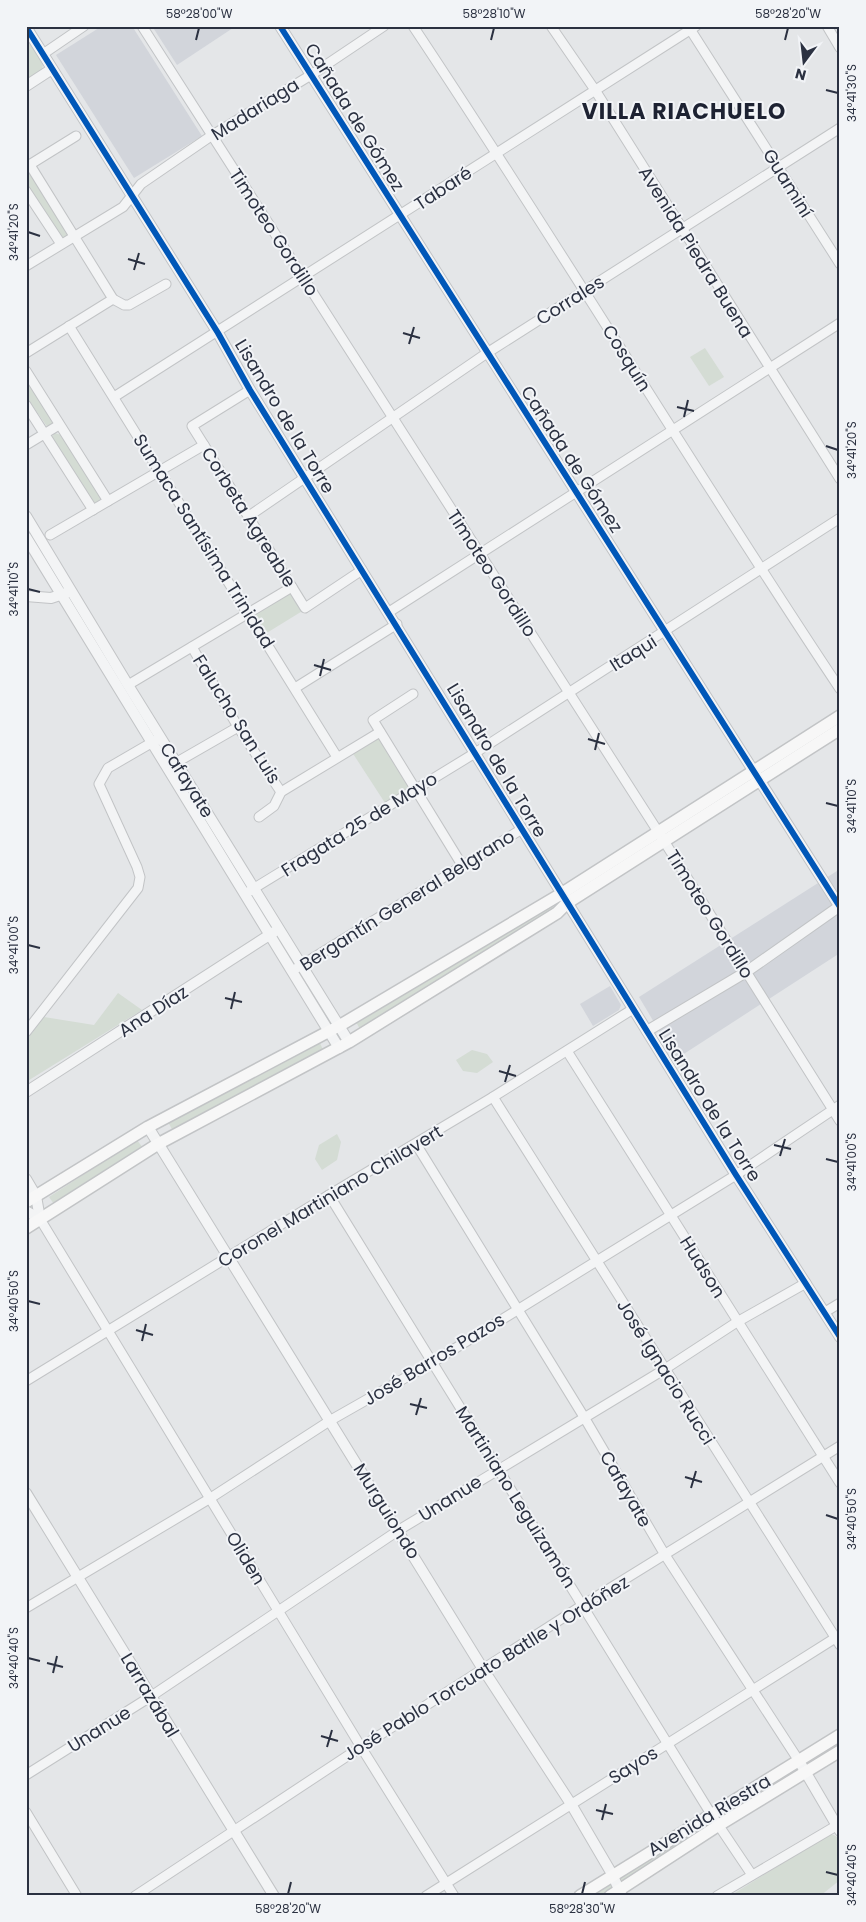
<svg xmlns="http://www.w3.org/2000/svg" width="866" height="1922" font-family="Poppins,sans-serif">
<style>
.built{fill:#d2d5db}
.green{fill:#d4dcd4}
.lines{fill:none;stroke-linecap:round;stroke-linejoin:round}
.minor-casing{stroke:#c2c4c6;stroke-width:11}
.tertiary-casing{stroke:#c2c4c6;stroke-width:12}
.secondary-casing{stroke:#c2c4c6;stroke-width:14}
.minor{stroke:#f3f4f5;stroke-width:9}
.tertiary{stroke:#f3f4f5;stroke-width:10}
.secondary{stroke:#f7f7f7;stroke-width:11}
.rail{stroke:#cdced0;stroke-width:2.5;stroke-dasharray:2.5 5;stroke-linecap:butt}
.cycleway-casing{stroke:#f2f4f7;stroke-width:9}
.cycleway{stroke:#0057b8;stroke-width:6}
.ticks{fill:none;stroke:#2b3141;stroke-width:2}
.labels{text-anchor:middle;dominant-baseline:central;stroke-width:4;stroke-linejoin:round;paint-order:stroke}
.street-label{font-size:18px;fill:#2b3141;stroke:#f2f4f7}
.district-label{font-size:22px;font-weight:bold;letter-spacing:1px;fill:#1d2232;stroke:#f2f4f7}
.neatline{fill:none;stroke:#2b3141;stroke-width:2}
.ticks-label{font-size:12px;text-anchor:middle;fill:#2b3141}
</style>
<rect width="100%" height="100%" fill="#e4e6e8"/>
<g class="built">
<polygon points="102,26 132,26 202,136 134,178 56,55"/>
<polygon points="152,26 236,26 177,65"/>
<polygon points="840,869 840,953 676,1059 639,997"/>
<polygon points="610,986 621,1005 619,1010 593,1026 580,1004"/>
</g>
<g class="green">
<polygon points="26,37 43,64 42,71 26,81"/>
<polygon points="26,167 75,236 61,244 26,191"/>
<polygon points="705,348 724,377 709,386 690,357"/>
<polygon points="26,377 52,422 53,426 48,428 26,396"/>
<polygon points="55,433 61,435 101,496 99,502 92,502 51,438"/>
<polygon points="290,592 304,610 265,634 252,615"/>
<polygon points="380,732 416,788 387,806 350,749"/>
<polygon points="550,904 555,910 361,1031 356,1022"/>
<polygon points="118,993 142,1010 26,1082 26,1041 44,1017 94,1025"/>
<polygon points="320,1043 324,1052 173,1131 168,1122"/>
<polygon points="472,1050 487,1054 493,1062 477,1073 463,1071 456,1060"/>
<polygon points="337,1134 341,1142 337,1160 322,1170 315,1159 319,1145"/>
<polygon points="137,1140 143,1148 54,1204 49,1197"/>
<polygon points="840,1735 840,1751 610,1896 580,1896"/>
<polygon points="828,1835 834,1835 840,1839 840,1880 820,1896 730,1896"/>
</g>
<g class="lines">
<g class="minor-casing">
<g id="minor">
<polyline points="142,26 664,841 840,1121"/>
<path d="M413 26C559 245 694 470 840 689"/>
<polyline points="551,26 595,90 840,479"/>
<polyline points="688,26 840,264"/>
<polyline points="827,26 840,48"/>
<polyline points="43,54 84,26"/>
<polyline points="30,165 113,299 124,305 129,305 166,284"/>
<polyline points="26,167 76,136"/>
<polyline points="26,191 61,244"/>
<polyline points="26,266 123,207 141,184 211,136 311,75 384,26"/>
<polyline points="69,326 337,757"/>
<polyline points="26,353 113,299"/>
<polyline points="26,371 108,501"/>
<polyline points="250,390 192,426 207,450 305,608 362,570"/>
<polyline points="114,397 696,26"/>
<polyline points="26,405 93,510"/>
<polyline points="26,445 59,425"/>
<polyline points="249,516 487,353 840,128"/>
<polyline points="50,535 204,445"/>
<polyline points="389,612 840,323"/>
<polyline points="192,647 238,727 281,792"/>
<polyline points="128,685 292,587"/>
<polyline points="295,688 397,624"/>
<polyline points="413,694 373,720 462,865"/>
<polyline points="172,765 238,727"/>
<polyline points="259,817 274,806 281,792 380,732"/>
<polyline points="248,892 475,753 840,518"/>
<polyline points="292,971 522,829"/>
<polyline points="26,1032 138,888 140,877 137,867 99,784 108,768 158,739"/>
<polyline points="567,1051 840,1483"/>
<polyline points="493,1097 840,1645"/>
<polyline points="416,1144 584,1417 665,1555 799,1761"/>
<polyline points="329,1195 711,1814 752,1875"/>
<polyline points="40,1219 361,1747 454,1896"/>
<polyline points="825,1312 840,1303"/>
<polyline points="26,1381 329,1195 493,1097 633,1009"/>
<polyline points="26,1608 209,1499 331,1420 433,1362 736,1175 840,1105"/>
<polyline points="26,1775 150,1697 399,1530 665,1369 737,1322 806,1283"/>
<polyline points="26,1812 77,1896"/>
<polyline points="135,1896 361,1747 583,1605 840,1446"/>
<polyline points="426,1896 840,1635"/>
<polyline points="717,1896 836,1826"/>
</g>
</g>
<g class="tertiary-casing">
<g id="tertiary">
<polyline points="280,26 840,907"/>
<polyline points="26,27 218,333 250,390 736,1175 840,1337"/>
<polyline points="26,86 52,69"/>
<polyline points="26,516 128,685 349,1042"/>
<polyline points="26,537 339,1048"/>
<polyline points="26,596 51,598 66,593"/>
<polyline points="647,1031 746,972 840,906"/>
<polyline points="26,1092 274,932"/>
<polyline points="148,1127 483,1669 571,1804 612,1874 622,1896"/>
<polyline points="26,1179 36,1196 40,1219"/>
<polyline points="26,1211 40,1219"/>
<polyline points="26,1493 274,1896"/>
<polyline points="799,1761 840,1831"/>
</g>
</g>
<g class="secondary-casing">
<g id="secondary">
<polyline points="26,1202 148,1127 339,1026 561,894 840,716"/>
<polyline points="26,1228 158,1144 349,1042 557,913 567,903 840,729"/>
<polyline points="580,1896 840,1735"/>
<polyline points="610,1896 719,1825 840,1751"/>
</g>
</g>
<use href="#minor" class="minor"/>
<use href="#tertiary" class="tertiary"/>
<use href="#secondary" class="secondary"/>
<polyline class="rail" points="834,1896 840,1891"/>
<g class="cycleway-casing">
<g id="cycleway">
<polyline points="280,26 840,907"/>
<polyline points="26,27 218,333 250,390 736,1175 840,1337"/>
</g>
</g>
<use href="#cycleway" class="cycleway"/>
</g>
<path class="ticks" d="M196 40 199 28M491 40 494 28M785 40 788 28M826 90 838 93M28 232 40 236M128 259 145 264M134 270 139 253M403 333 420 338M409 344 414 327M677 407 694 411M684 417 688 400M826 446 838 450M28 589 40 592M314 665 331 670M320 676 324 659M588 739 605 744M595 750 599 733M826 803 838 806M28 945 40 948M225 998 242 1002M231 1009 235 992M499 1071 516 1076M505 1082 510 1065M774 1145 791 1149M780 1156 785 1139M826 1159 838 1162M28 1301 40 1304M136 1330 153 1335M142 1341 146 1324M410 1404 427 1408M416 1415 421 1398M685 1477 702 1482M691 1488 696 1471M826 1515 838 1519M28 1658 40 1661M47 1663 63 1667M53 1673 57 1656M321 1736 338 1741M327 1747 332 1730M596 1810 613 1814M602 1820 606 1804M826 1872 838 1875M288 1894 291 1882M582 1894 585 1882"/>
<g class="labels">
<g class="street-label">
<text transform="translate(255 109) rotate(-32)">Madariaga</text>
<text transform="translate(355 117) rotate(58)">Cañada de Gómez</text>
<text transform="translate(788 183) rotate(58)">Guaminí</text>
<text transform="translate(443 188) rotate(-33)">Tabaré</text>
<text transform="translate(274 232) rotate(57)">Timoteo Gordillo</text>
<text transform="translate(696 252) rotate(58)">Avenida Piedra Buena</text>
<text transform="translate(570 300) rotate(-32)">Corrales</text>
<text transform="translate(627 358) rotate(58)">Cosquín</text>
<text transform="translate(285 416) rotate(59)">Lisandro de la Torre</text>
<text transform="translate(572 459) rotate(57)">Cañada de Gómez</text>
<text transform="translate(249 517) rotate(58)">Corbeta Agreable</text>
<text transform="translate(204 541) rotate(58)">Sumaca Santísima Trinidad</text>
<text transform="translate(492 573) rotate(57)">Timoteo Gordillo</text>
<text transform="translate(633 653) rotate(-32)">Itaqui</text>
<text transform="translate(237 719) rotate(58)">Falucho San Luis</text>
<text transform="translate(497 760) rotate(59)">Lisandro de la Torre</text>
<text transform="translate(187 780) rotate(58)">Cafayate</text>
<text transform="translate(359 824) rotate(-32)">Fragata 25 de Mayo</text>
<text transform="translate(407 900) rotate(-32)">Bergantín General Belgrano</text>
<text transform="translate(710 914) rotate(58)">Timoteo Gordillo</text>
<text transform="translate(153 1011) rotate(-33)">Ana Díaz</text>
<text transform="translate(710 1105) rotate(58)">Lisandro de la Torre</text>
<text transform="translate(330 1196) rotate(-31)">Coronel Martiniano Chilavert</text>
<text transform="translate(703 1267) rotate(58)">Hudson</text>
<text transform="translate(434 1359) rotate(-31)">José Barros Pazos</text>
<text transform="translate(666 1372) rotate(58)">José Ignacio Rucci</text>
<text transform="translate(626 1489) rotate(60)">Cafayate</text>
<text transform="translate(516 1497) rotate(58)">Martiniano Leguizamón</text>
<text transform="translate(450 1498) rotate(-32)">Unanue</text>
<text transform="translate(387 1511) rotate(58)">Murguiondo</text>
<text transform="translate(246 1558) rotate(59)">Oliden</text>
<text transform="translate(486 1668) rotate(-32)">José Pablo Torcuato Batlle y Ordóñez</text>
<text transform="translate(150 1695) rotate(59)">Larrazábal</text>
<text transform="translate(99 1729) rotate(-32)">Unanue</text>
<text transform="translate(633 1765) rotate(-32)">Sayos</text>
<text transform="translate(709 1815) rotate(-31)">Avenida Riestra</text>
</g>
<g class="district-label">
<text x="684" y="111">VILLA RIACHUELO</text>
</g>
</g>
<rect width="866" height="1922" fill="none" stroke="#f2f4f7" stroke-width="55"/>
<g transform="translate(804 62) rotate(195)" stroke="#f2f4f7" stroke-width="4" paint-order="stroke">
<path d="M0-4L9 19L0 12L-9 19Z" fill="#2b3141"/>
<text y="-8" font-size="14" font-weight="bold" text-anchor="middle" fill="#2b3141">N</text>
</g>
<rect x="28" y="28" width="810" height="1866" class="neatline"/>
<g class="ticks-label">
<text x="199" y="18">58°28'00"W</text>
<text x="494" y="18">58°28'10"W</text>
<text x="788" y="18">58°28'20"W</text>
<text transform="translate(852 93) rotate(-90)" y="4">34°41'30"S</text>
<text transform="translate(14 232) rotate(-90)" y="4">34°41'20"S</text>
<text transform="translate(852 450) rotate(-90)" y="4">34°41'20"S</text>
<text transform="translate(14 589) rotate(-90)" y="4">34°41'10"S</text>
<text transform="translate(852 806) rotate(-90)" y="4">34°41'10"S</text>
<text transform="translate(14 945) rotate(-90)" y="4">34°41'00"S</text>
<text transform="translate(852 1162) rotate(-90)" y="4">34°41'00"S</text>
<text transform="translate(14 1301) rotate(-90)" y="4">34°40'50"S</text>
<text transform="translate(852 1519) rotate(-90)" y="4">34°40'50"S</text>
<text transform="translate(14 1658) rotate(-90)" y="4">34°40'40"S</text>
<text transform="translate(852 1875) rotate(-90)" y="4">34°40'40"S</text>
<text x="288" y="1913">58°28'20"W</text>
<text x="582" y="1913">58°28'30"W</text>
</g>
</svg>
